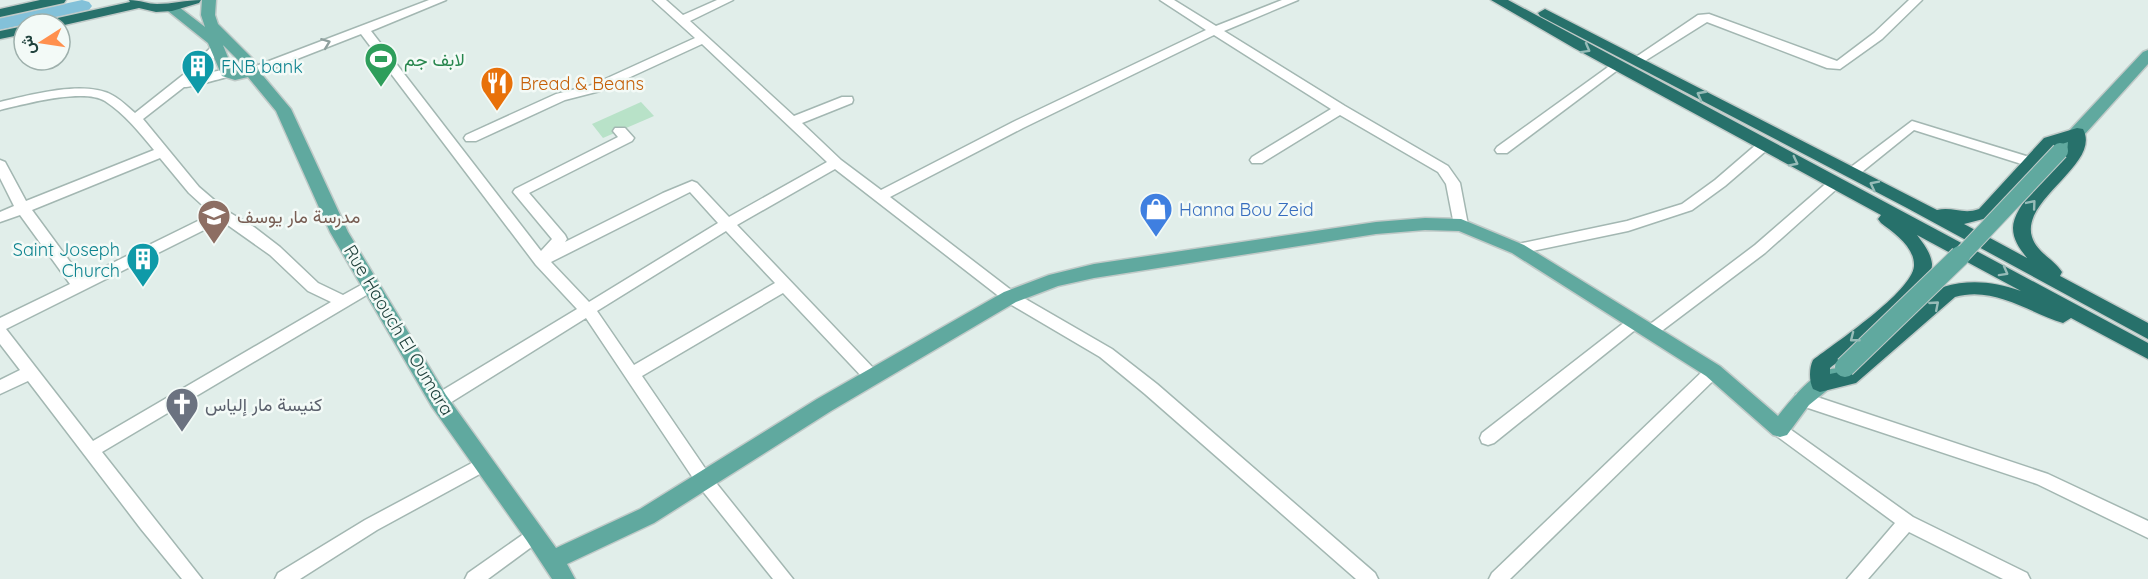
<svg xmlns="http://www.w3.org/2000/svg" width="2148" height="579" font-family="Quicksand,Vazirmatn,sans-serif">
<style>
.green{fill:#b8e2c8}
.lines{fill:none;stroke-linecap:round;stroke-linejoin:round}
.river{fill:#83c1d9;fill-rule:evenodd}
.minor-casing{stroke:#a3b7b2;stroke-width:3}
.major-casing{stroke:#c0cac8;stroke-width:3}
.highway-casing{stroke:#c0cac8;stroke-width:3}
.minor{fill:#fff;fill-rule:evenodd}
.major{fill:#60a99f;fill-rule:evenodd}
.highway{fill:#27716b;fill-rule:evenodd}
.major-bridge-far1-casing{stroke:#c0cac8;stroke-width:18;stroke-linecap:butt}
.major-bridge-casing{stroke:#c0cac8;stroke-width:22;stroke-linecap:butt}
.major-bridge-far1{stroke:#60a99f;stroke-width:16}
.major-bridge{stroke:#60a99f;stroke-width:20}
.oneway{stroke:#8fa09e}
.oneway2{stroke:#97bcb8}
.labels{text-anchor:middle;dominant-baseline:central;stroke-width:5;stroke-linejoin:round;paint-order:stroke}
.leisure-label{font-size:18px;fill:#27864d;stroke:#f3faf7;text-anchor:start}
.culture-label{font-size:18px;fill:#0d838f;stroke:#f3faf7;text-anchor:start}
.food-label{font-size:18px;fill:#c56008;stroke:#f3faf7;text-anchor:start}
.shop-label{font-size:18px;fill:#366cbe;stroke:#f3faf7;text-anchor:start}
.education-label{font-size:18px;fill:#785e54;stroke:#f3faf7;text-anchor:start}
.street-label{font-size:18px;fill:#1f413c;stroke:#f3faf7}
.worship-label{font-size:18px;fill:#5b616d;stroke:#f3faf7;text-anchor:start}
</style>
<rect width="100%" height="100%" fill="#e1eeea"/>
<polygon class="green" points="641,102 654,116 603,138 592,124"/>
<g class="lines">
<polygon class="river" points="82,0 89,2 92,6 89,10 0,30 0,18"/>
<g class="minor-casing">
<g id="minor">
<path d="M429 0H446L371 31 541 251 552 239 513 192 515 189 618 137 613 131 615 128H625L634 138 632 141 529 193 565 235 567 239 565 242 663 193 692 181 697 183 729 217 827 162 702 44 600 91 565 100 476 141H466L464 138 466 135 556 94 592 85 695 38 653 0H666L683 15 717 0H733L690 21 794 116 842 97H852L853 100 852 103 802 123 841 160 881 190 1013 122 1206 30 1160 0H1174L1216 26 1282 0H1298L1224 31 1345 106 1448 166 1460 183 1468 225 1466 229H1456L1454 225 1446 184 1438 172 1340 115 1262 163H1252L1250 160 1252 157 1331 109 1214 35 1023 128 890 197 1015 293 1112 349 1157 384 1375 573 1378 579H1356L1145 394 1100 357 1005 301 835 169 737 225 878 373 880 377 878 381 872 383 866 381 783 293 642 376 709 474 793 579H773L697 484 586 318 445 406 439 408 433 406 431 401 433 396 577 309 536 265 361 34 256 75 252 76 246 72 248 69ZM690 192 718 223 589 302 551 262ZM726 231 775 283 634 365 597 311Z"/>
<polygon points="1909,0 1922,0 1882,39 1840,69 1827,68 1707,22 1640,64 1636,65 1630,61 1698,15 1709,14 1837,61 1874,33"/>
<path d="M218 43 224 47 198 75 227 69 231 70 233 73 231 76C223 78 188 88 184 87L143 119 199 187 227 211 254 227 280 247 318 283 343 295 370 280 375 282 377 286 375 290 102 452 202 579H182L141 529 28 381 0 394V380L20 370 0 344V318L70 284 20 215 0 222V212L14 206 0 178V160L5 162 26 201 154 150C140 133 125 114 105 101 84 88 24 104 0 110V102C30 95 84 80 112 95 120 99 128 107 135 113L188 71 214 44ZM160 158 189 193 212 214 82 278 32 210ZM222 221 270 255 308 291 331 302 93 441 6 329Z"/>
<polygon points="1615,62 1619,63 1621,66 1619,69 1507,153 1497,153 1495,150 1497,147"/>
<polygon points="1912,121 2036,159 2038,162 2031,167 1914,130 1857,176 1847,176 1845,173 1847,170"/>
<polygon points="1763,142 1768,143 1770,146 1768,149 1725,186 1692,210 1628,231 1518,254 1511,249 1518,244 1627,221 1682,204 1715,180 1758,143"/>
<polygon points="1835,178 1840,180 1842,183 1840,186 1765,253 1655,336 1645,336 1642,332 1645,328 1755,245 1830,180"/>
<polygon points="1635,316 1640,318 1643,322 1640,326 1494,443 1488,445 1482,443 1480,438 1482,433 1630,318"/>
<polygon points="1713,365 1719,367 1721,371 1719,375 1510,579 1489,579 1492,573 1707,367"/>
<polygon points="1802,392 2048,474 2148,521 2148,538 2037,484 1796,404 1794,399 1796,394"/>
<polygon points="1780,422 1913,517 2027,573 2030,579 2003,579 1909,532 1868,579 1847,579 1895,523 1774,434 1772,429 1774,424"/>
<polygon points="483,457 489,459 492,464 489,469 377,530 300,579 275,579 278,573 365,520"/>
<polygon points="535,526 541,528 544,534 541,540 488,579 465,579 468,573"/>
</g>
</g>
<g class="major-casing">
<g id="major">
<path d="M202 0H216L215 15 218 24 255 61 259 71 291 109 348 232 446 395 556 548 640 509 817 399 1004 292 1049 275 1094 264 1376 222 1425 218 1461 219 1524 245 1720 366 1778 416C1790 401 1820 362 1841 369L1844 374 1841 379 1809 405 1787 435 1780 437 1773 435 1706 376 1512 253 1459 231 1425 230 1376 234 1094 278 1058 286 1016 302 831 411 654 523 567 564 575 579H552L527 541 432 407 330 232 276 111 248 77 235 80 222 76 208 43 163 7 165 4H175L205 27 201 15ZM223 45 243 65 244 69 233 70Z"/>
<polygon points="2148,50 2148,64 2066,155 2054,155 2052,151 2054,147 2143,52"/>
</g>
</g>
<g class="highway-casing">
<g id="highway">
<polygon points="40,0 66,0 64,3 0,17 0,9"/>
<path d="M129 0C140 0 148 4 157 4 172 4 186 0 201 0L199 3 172 11 156 12 139 8 60 26V24H42L44 21 130 2Z"/>
<path d="M1491 0H1508L2148 343V359L2071 318 2063 323C2028 312 1994 286 1955 297L1856 383 1820 392 1813 389C1809 381 1809 368 1813 360 1835 343 1912 292 1914 266 1915 247 1894 233 1881 223L1878 219 1881 215 1574 48ZM1917 235 2021 291C1994 282 1971 279 1943 287L1844 371 1830 374V368C1855 349 1933 296 1932 264 1931 253 1923 243 1917 235Z"/>
<path d="M1545 9 1937 210C1952 206 1963 215 1979 209L2044 138 2077 128 2083 129C2102 164 2020 199 2032 237 2037 253 2054 259 2062 272L2060 276 2148 323V339L1907 208 1540 16 1538 13ZM2068 142 2067 153C2052 170 2013 205 2013 228 2013 240 2020 249 2027 258L1964 224 1991 217 2056 146Z"/>
<polygon points="24,26 24,34 0,39 0,31"/>
</g>
</g>
<use href="#minor" class="minor"/>
<use href="#major" class="major"/>
<use href="#highway" class="highway"/>
<g class="major-bridge-far1-casing">
<polyline id="major-bridge-far1" points="1959,258 2060,151"/>
</g>
<g class="major-bridge-casing">
<polyline id="major-bridge" points="1845,367 1960,256"/>
</g>
<use href="#major-bridge-far1" class="major-bridge-far1"/>
<use href="#major-bridge" class="major-bridge"/>
</g>
<defs><path id="oneway-chevron" d="M-2-3.5L2.5 0L-2 3.5" fill="none" stroke-width="1.6" stroke-linecap="round" stroke-linejoin="round" transform="scale(1.5)"/></defs>
<use class="oneway" href="#oneway-chevron" transform="translate(326 43) rotate(-21)"/>
<g class="oneway2">
<use href="#oneway-chevron" transform="translate(1586 49) rotate(29)"/>
<use href="#oneway-chevron" transform="translate(1701 95) rotate(-152)"/>
<use href="#oneway-chevron" transform="translate(1794 162) rotate(27)"/>
<use href="#oneway-chevron" transform="translate(1874 185) rotate(-153)"/>
<use href="#oneway-chevron" transform="translate(2032 204) rotate(-50)"/>
<use href="#oneway-chevron" transform="translate(2004 272) rotate(29)"/>
<use href="#oneway-chevron" transform="translate(1935 305) rotate(-41)"/>
<use href="#oneway-chevron" transform="translate(1854 338) rotate(142)"/>
</g>
<defs>
<g id="stadium-pin" transform="scale(1.725)"><path d="M0 17L-7.5 6A9.5 9.5 0 1 1 7.5 6Z" fill="#2e9e5b" stroke="#f3faf7"/><path d="M0-5a6.5 5 0 1 0 0 10a6.5 5 0 1 0 0-10ZM-3.5-1.8h7v3.6h-7Z" fill="#fff"/></g>
<g id="building-pin" transform="scale(1.725)"><path d="M0 17L-7.5 6A9.5 9.5 0 1 1 7.5 6Z" fill="#0f9aa8" stroke="#f3faf7"/><path d="M-4-6H4V6H1V3H-1V6H-4ZM-2.5-4.3h1.7v1.8h-1.7ZM.8-4.3h1.7v1.8H.8ZM-2.5-1h1.7V.8h-1.7ZM.8-1h1.7V.8H.8Z" fill="#fff"/></g>
<g id="restaurant-pin" transform="scale(1.725)"><path d="M0 17L-7.5 6A9.5 9.5 0 1 1 7.5 6Z" fill="#e8710a" stroke="#f3faf7"/><path d="M-5-6h1v4h1v-4h1v4h1v-4h1v5L-1.5 .5V6h-2V.5L-5-1ZM5-6V6H3V1.5H1.5Q1.5-4 5-6Z" fill="#fff"/></g>
<g id="shop-pin" transform="scale(1.725)"><path d="M0 17L-7.5 6A9.5 9.5 0 1 1 7.5 6Z" fill="#3f7fe0" stroke="#f3faf7"/><path d="M-5-2.5h2.3a2.7 3.5 0 0 1 5.4 0H5L5.5 6h-11ZM-1.5-2.5h3a1.5 2.3 0 0 0-3 0Z" fill="#fff"/></g>
<g id="school-pin" transform="scale(1.725)"><path d="M0 17L-7.5 6A9.5 9.5 0 1 1 7.5 6Z" fill="#8d6e63" stroke="#f3faf7"/><path d="M0-5L7-2L0 1L-7-2ZM-4 1L0 2.5L4 1V4Q0 6-4 4Z" fill="#fff"/></g>
<g id="church-pin" transform="scale(1.725)"><path d="M0 17L-7.5 6A9.5 9.5 0 1 1 7.5 6Z" fill="#6b7280" stroke="#f3faf7"/><path d="M-1.2-6h2.4v3.5h3.3v2.4h-3.3V6h-2.4V-.1h-3.3v-2.4h3.3Z" fill="#fff"/></g>
</defs>
<g fill-rule="evenodd">
<use href="#stadium-pin" x="381" y="59"/>
<use href="#building-pin" x="198" y="66"/>
<use href="#restaurant-pin" x="497" y="83"/>
<use href="#shop-pin" x="1156" y="209"/>
<use href="#school-pin" x="214" y="216"/>
<use href="#building-pin" x="143" y="259"/>
<use href="#church-pin" x="182" y="404"/>
</g>
<g class="labels">
<g class="leisure-label">
<text x="404" y="59">لابف جم</text>
</g>
<g class="culture-label">
<text x="221" y="66">FNB bank</text>
<text x="120" y="249" text-anchor="end">Saint Joseph<tspan x="120" dy="21">Church</tspan></text>
</g>
<g class="food-label">
<text x="520" y="83">Bread &amp; Beans</text>
</g>
<g class="shop-label">
<text x="1179" y="209">Hanna Bou Zeid</text>
</g>
<g class="education-label">
<text x="237" y="216">مدرسة مار يوسف</text>
</g>
<g class="street-label">
<text transform="translate(399 330) rotate(59)">Rue Haouch El Oumara</text>
</g>
<g class="worship-label">
<text x="205" y="404">كنيسة مار إلياس</text>
</g>
</g>
<g transform="translate(42 42) rotate(258)"><circle r="28" fill="#f3faf7" stroke="#9eb0ac" stroke-width="1.5"/>
<path d="M0-4.5L10 22L0 15L-10 22Z" fill="#ff904e"/>
<text y="-9" font-size="16" font-weight="bold" text-anchor="middle" fill="#1f413c">ش</text>
</g>
</svg>
